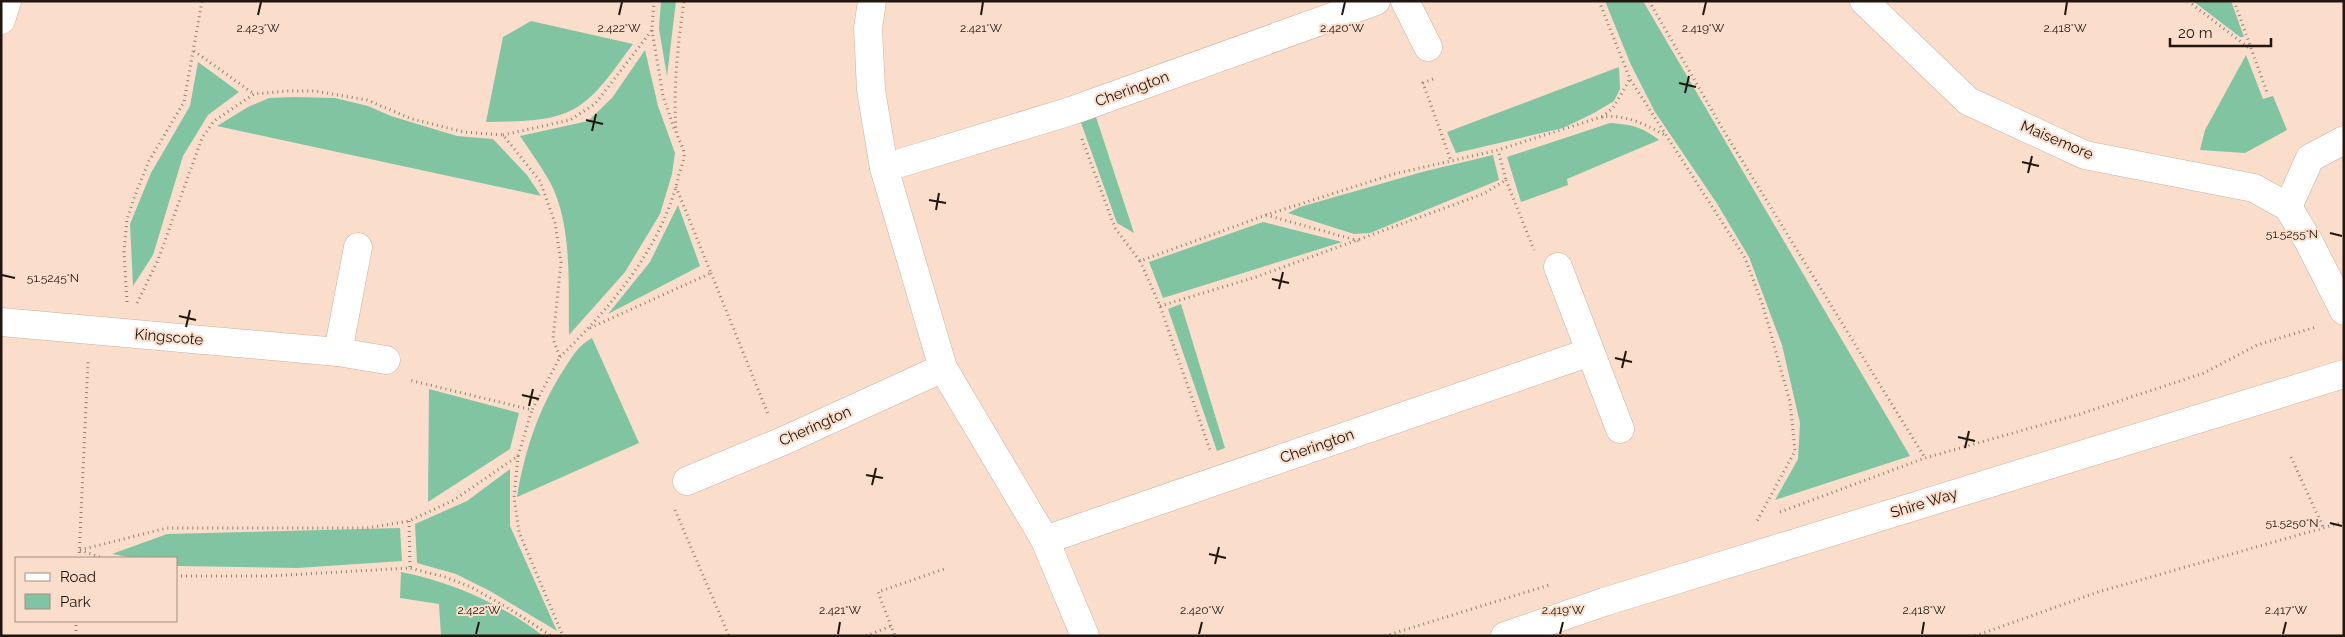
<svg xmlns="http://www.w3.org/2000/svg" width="2345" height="637" font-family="Raleway,sans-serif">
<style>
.green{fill:#80c4a2}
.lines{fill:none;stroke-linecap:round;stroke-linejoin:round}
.minor-casing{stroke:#ccb09e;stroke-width:29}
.tertiary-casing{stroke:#ccb09e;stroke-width:29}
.path{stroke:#927f72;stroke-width:3;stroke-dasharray:1 4;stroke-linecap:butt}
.minor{stroke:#fff;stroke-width:28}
.tertiary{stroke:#fff;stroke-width:28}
.ticks{fill:none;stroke:#20160f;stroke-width:2}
.labels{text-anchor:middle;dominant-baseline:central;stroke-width:4;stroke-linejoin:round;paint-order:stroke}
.street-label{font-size:15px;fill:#20160f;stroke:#fadecb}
.ticks-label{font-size:12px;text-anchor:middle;fill:#20160f;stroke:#fadecb;stroke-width:4;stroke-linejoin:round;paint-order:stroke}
</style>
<rect width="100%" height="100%" fill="#fadecb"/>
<g class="green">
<polygon points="661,1 676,1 667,76 659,29"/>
<polygon points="1605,1 1643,1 1910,456 1775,500 1798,459 1800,423 1782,345 1749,257 1716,202 1655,112 1631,65"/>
<polygon points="2193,1 2231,1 2244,37 2240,37"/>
<path d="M531 21 633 44C616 66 599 95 574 109 549 123 514 121 486 122L503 37Z"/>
<path d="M645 50 658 106 675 153 672 174 660 214 625 272 569 335C568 286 573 226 550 182 541 166 530 151 520 136L588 121 612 98Z"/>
<polygon points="2246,55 2263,99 2273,96 2287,130 2245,153 2200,150 2205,130"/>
<polygon points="198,62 239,92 208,115 183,156 153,255 133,286 130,224 151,173 190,106"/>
<polygon points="1619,67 1620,89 1614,101 1594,113 1563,128 1456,153 1447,132"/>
<polygon points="293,97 335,98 368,106 391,116 457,136 493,139 527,175 541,196 217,126 248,107 269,98"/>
<polygon points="1095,114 1134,233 1117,223 1080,120"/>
<path d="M1610 123C1632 125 1641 126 1659 140L1567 179 1568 185 1521 202 1507 157Z"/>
<polygon points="1493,155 1499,180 1370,233 1354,234 1288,213 1300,207 1422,172"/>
<polygon points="678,205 700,266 608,314 650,262"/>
<polygon points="1263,222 1342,242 1163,298 1149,262"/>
<polygon points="1181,304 1225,448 1217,451 1168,309"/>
<path d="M592 338 639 443 517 497C525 449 539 407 566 366 574 354 579 345 592 338Z"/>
<polygon points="429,389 519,413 510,449 428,502"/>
<polygon points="510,469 510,526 557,631 490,591 456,574 417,563 415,524 467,501"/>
<polygon points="400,528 402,561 297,568 179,566 176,566 176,558 134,558 112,554 167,534"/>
<path d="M401 572C452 582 502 604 543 636H441L439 604 400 598Z"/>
</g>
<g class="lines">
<g class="minor-casing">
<g id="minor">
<polyline points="872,1 868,28 871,90 884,168 943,368 1045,540 1085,636"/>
<polyline points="1405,1 1428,47"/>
<polyline points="1864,1 1968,101 2085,155 2254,188 2288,207 2309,242 2344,311"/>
<polyline points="1,20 7,1"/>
<polyline points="884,168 1071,111 1376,1"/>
<polyline points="2288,207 2310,158 2344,140"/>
<polyline points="1558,267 1620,429"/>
<polyline points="1,322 338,352 386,360"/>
<polyline points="338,352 358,247"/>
<polyline points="687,481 783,441 943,368"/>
<polyline points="1045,540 1590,352"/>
</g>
</g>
<g class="tertiary-casing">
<polyline id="tertiary" points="1505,636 1604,602 2344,374"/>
</g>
<g class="path">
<polyline points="1599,1 1630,79 1745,258 1763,306 1790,402 1795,451 1757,521"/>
<polyline points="1649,1 1725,133 1925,458"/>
<polyline points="2188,1 2249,48"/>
<polyline points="2234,1 2268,95"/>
<polyline points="652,30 663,96 675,131"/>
<polyline points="194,51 254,94"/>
<polyline points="1433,79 1423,83 1451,161"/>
<polyline points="1602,117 1613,108 1630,79"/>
<polyline points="503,135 570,120 595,104 652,30 654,1"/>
<path d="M1082 139 1115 228 1140 261 1266 215 1394 174 1498 150 1601 117C1626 114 1644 124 1665 135"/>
<polyline points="1506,180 1534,250"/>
<polyline points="1266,215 1359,241"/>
<polyline points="1140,261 1160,306 1210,450"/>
<polyline points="711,273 768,414"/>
<polyline points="127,302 124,252 127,219 135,195 149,161 184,102 202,1"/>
<polyline points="137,303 158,260 202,138 214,121 254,94 287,91 315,91 367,100 412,119 464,132 503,135 540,181 555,223 561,262 553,339 560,357 532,410 409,380"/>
<polyline points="1160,306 1256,277 1483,194 1506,180 1498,150"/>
<polyline points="590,328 711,273 676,187"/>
<path d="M560 357C611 307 664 245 679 174 681 168 685 158 684 152 682 144 677 138 676 130 673 88 678 43 684 1"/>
<polyline points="518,456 514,497 519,532 563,636"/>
<polyline points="2291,457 2323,527"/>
<polyline points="675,510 729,636"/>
<polyline points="1780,512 1925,458 2080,414 2204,373 2257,345 2316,327"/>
<polyline points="409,521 410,568"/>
<polyline points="80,550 167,528 367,528 409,521 454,500 518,456 532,410"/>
<polyline points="80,550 102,558"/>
<polyline points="79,558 88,361"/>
<polyline points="176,576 269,576 410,568 445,577 471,587 513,611 551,636"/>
<polyline points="891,626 878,592 947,568"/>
<polyline points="76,636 76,621"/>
<polyline points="866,636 891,626 895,636"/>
<polyline points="1385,636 1549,585"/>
<polyline points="1975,636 2098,592 2344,522"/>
</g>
<use href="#minor" class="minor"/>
<use href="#tertiary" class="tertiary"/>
</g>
<path class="ticks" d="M258 15 261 2M619 15 622 2M981 15 983 2M1342 15 1345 2M1703 15 1706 2M2065 15 2067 2M1679 83 1696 87M1685 93 1689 76M586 120 603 124M592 131 596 114M2022 162 2039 166M2028 173 2032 156M929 200 946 203M936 210 939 193M2330 233 2342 236M2 275 15 278M1272 279 1289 283M1279 289 1283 272M179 316 196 320M186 327 190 310M1615 358 1632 362M1622 368 1626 351M522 395 539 399M529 406 533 389M1958 437 1975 441M1965 448 1969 431M866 475 883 478M872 485 876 468M2330 523 2342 526M1209 554 1226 558M1215 564 1219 547M476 634 479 622M838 634 840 622M1199 634 1202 622M1560 634 1563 622M1922 634 1924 622M2283 634 2286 622"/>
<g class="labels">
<g class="street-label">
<text transform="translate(1132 89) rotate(-20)">Cherington</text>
<text transform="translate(2057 140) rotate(23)">Maisemore</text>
<text transform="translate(169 337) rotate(5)">Kingscote</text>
<text transform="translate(815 426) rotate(-24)">Cherington</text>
<text transform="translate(1317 446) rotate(-19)">Cherington</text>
<text transform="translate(1924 503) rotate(-17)">Shire Way</text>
</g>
</g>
<g class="ticks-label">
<text x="258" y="32">2.423°W</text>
<text x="619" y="32">2.422°W</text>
<text x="981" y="32">2.421°W</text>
<text x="1342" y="32">2.420°W</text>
<text x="1703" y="32">2.419°W</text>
<text x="2065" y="32">2.418°W</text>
<text x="2292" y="238">51.5255°N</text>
<text x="53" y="282">51.5245°N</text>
<text x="2292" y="527">51.5250°N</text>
<text x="479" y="614">2.422°W</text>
<text x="840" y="614">2.421°W</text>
<text x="1202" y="614">2.420°W</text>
<text x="1563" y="614">2.419°W</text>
<text x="1924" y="614">2.418°W</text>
<text x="2286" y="614">2.417°W</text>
</g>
<rect width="2345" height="637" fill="none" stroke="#20160f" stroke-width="5"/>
<rect x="15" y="557" width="162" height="65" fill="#fadecb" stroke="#a38e80"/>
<rect x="25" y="573" width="25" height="8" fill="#ffffff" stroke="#a38e80"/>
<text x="60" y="582" font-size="15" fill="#20160f">Road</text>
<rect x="25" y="594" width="25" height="15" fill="#80c4a2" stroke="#a38e80"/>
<text x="60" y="607" font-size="15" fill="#20160f">Park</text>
<path d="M2170 38v8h101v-8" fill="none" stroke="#20160f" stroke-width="2.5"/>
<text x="2178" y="38" font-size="15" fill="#20160f" stroke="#fadecb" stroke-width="4" paint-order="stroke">20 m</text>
</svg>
